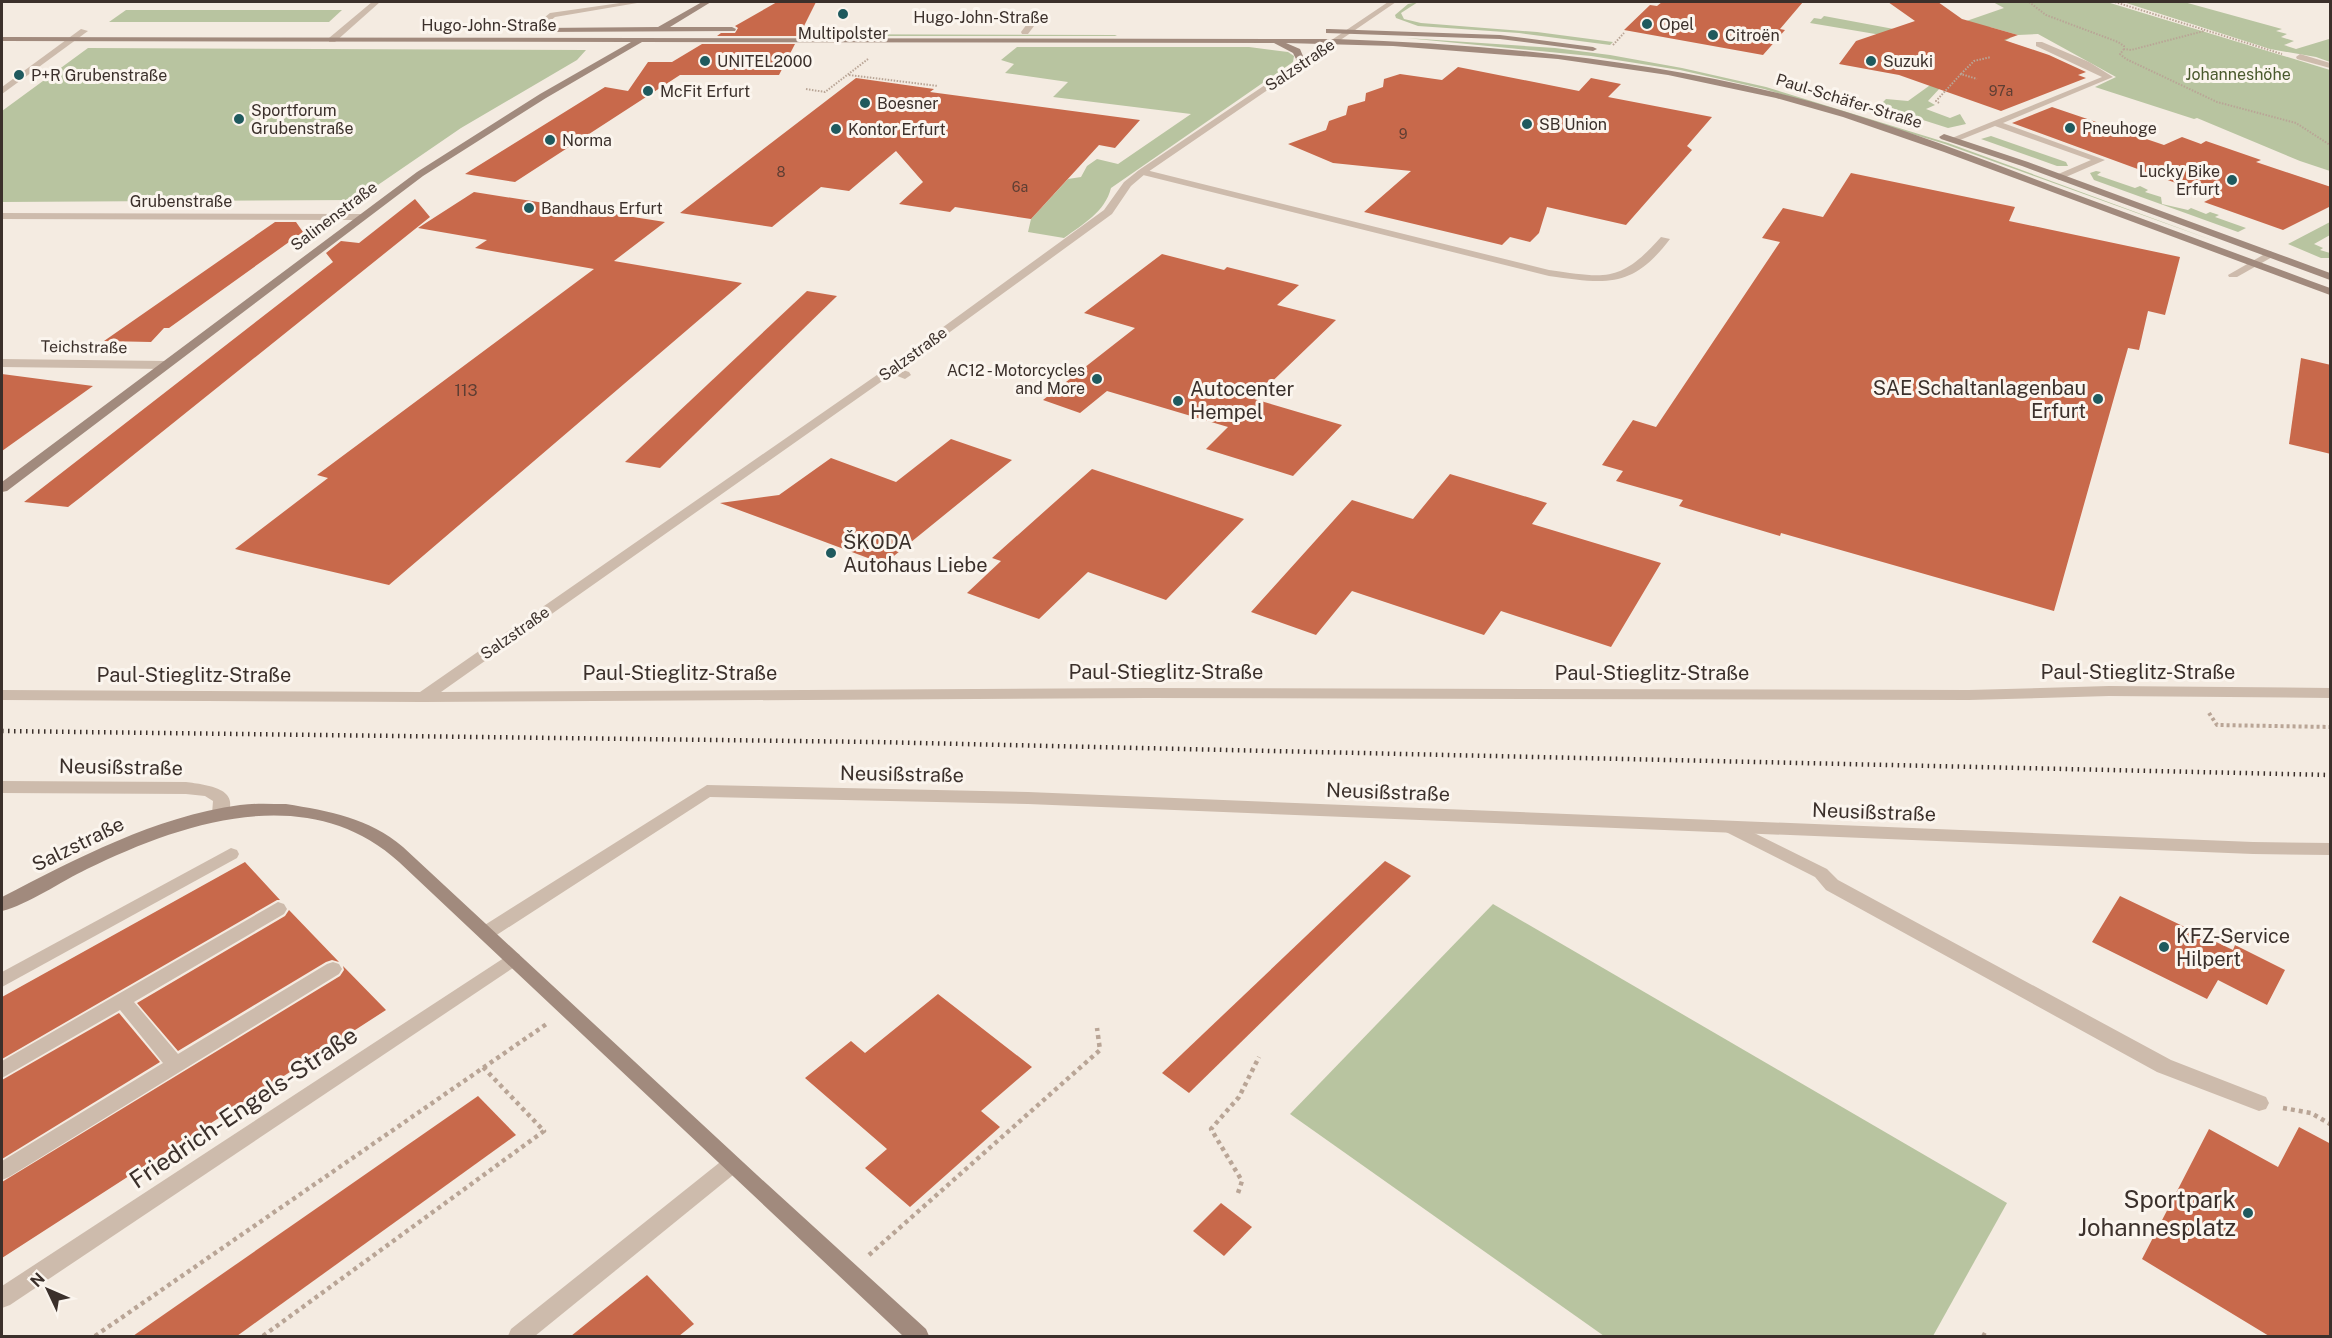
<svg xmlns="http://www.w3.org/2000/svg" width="2332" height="1338" font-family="'Public Sans',sans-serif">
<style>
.green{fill:#b8c4a0}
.building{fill:#c8694b}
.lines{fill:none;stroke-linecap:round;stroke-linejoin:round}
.path-far2{stroke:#b9a596;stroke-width:2;stroke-dasharray:1.5 1.5;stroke-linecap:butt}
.path-far1{stroke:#b9a596;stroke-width:4;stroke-dasharray:3 3;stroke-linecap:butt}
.path{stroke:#b9a596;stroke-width:4.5;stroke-dasharray:4 4;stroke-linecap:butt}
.lane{fill:#cdbbac;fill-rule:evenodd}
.street{fill:#cdbbac;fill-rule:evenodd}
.secondary{fill:#a18a7d;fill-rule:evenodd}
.rail{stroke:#3b302b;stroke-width:4.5;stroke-dasharray:1.5 4.5;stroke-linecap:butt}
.poi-dot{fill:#1f5a5e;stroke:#fbf5ee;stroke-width:2}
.labels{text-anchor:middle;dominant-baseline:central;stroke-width:6;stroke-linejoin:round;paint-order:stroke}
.far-number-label{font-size:14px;fill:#5e3e33}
.far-street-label{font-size:16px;fill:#3b302b;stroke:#fbf5ee}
.far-poi-label{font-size:16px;fill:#3b302b;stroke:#fbf5ee;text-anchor:start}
.far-park-label{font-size:16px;fill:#4a5a2e;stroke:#fbf5ee}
.number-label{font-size:16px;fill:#5e3e33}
.poi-label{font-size:20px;fill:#3b302b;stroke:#fbf5ee;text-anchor:start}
.street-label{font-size:20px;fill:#3b302b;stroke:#fbf5ee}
.near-street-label{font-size:24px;fill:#3b302b;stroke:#fbf5ee}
.near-poi-label{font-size:24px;fill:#3b302b;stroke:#fbf5ee;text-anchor:end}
</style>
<rect width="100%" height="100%" fill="#f4ebe1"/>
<g class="green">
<polygon points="1418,2 1401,13 1404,19 1421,23 1537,32 1613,42 1610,45 1519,33 1418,26 1396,18 1395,15 1408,4"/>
<polygon points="1993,2 2107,2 2330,70 2330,171 2300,161 2197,118 2194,119 2095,87 2116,77 2038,34 2018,35 1990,27 1983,30 2010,38 1954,73 1928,101 1935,105 1926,109 1950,118 1960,114 1966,124 1948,128 1879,106 1886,99 1908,101 1940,78 1905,39 1810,23 1814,18 1821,19 1824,16 1926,35 2004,8"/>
<polygon points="2123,2 2184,2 2282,29 2276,31 2287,34 2281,37 2294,41 2284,45 2296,49 2329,39 2330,62 2316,57 2270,49"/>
<polygon points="126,10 342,10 329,22 109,22"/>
<polygon points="722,34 1115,35 1117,36 721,36"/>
<polygon points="1406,38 1555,48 1610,55 1682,68 1766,87 1948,143 2220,243 1945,144 1764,89 1680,70 1591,56"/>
<path d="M1017 47H1249L1288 52 1294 56 1293 62 1111 188C1105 212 1083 224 1064 238L1028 232 1031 219 1068 179 1081 177 1087 166 1097 159 1118 164 1191 114 1053 97 1068 82 1005 73 1014 64 1001 60Z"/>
<polygon points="88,48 586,50 577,60 461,128 356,200 2,202 2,111"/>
<polygon points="1991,136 2066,162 2068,166 2057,166 1981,139"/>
<polygon points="2096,171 2101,172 2097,175 2135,188 2140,186 2148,190 2145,192 2161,197 2162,204 2188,210 2191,208 2206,214 2210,212 2219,215 2215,217 2246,228 2238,232 2094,180 2090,173"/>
<polygon points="2330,222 2330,235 2314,244 2323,248 2320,250 2330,253 2330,258 2321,258 2288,244"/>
<polygon points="1493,904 2007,1203 1933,1336 1604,1336 1290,1114"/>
</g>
<g class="building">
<polygon points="777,2 816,2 799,36 717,36 721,33 735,33 738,28 735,26"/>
<polygon points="1662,2 1803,2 1780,29 1785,30 1763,55 1624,30 1650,5 1657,6"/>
<polygon points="1888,2 1938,2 1962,19 2018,35 2004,40 2049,55 2086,72 2078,75 2086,78 2001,111 1899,75 1839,64 1856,41 1915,21"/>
<polygon points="702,44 795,44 779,75 680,75 515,182 465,174 605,87 628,91 648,62 672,62"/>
<polygon points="1458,67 1579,91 1591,78 1621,84 1608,97 1712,117 1687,146 1692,150 1626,225 1547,207 1539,233 1530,242 1510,237 1502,245 1364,212 1411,171 1333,163 1288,144 1326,130 1329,121 1346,115 1348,106 1365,101 1366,93 1383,87 1384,79 1400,74 1442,80"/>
<polygon points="856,78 934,89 930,92 1140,120 1115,148 1099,145 1031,219 955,207 950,212 899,204 923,182 896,151 849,191 821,187 772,227 680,213"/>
<polygon points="2052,107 2164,145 2182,137 2201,144 2206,141 2261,160 2256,162 2331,187 2331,206 2283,230 2204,202 2214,197 2012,123"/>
<polygon points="1851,173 2015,207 2009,221 2180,257 2165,315 2148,311 2139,350 2128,348 2054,611 1781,533 1780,536 1679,506 1683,500 1616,481 1623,471 1602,465 1633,420 1656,427 1780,242 1762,238 1783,208 1823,217"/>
<polygon points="474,192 665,222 614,261 742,283 389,585 235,549 328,478 317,475 594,269 475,248 487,240 418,228"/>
<polygon points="415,199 430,217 81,497 68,507 24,502 333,262 326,253 341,241 359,243"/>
<polygon points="275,222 296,222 303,232 169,328 164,328 151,342 104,341"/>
<polygon points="1162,254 1224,270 1227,267 1299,285 1277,305 1336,320 1254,399 1342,425 1293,476 1206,449 1228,427 1107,391 1080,413 1043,400 1135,328 1084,313"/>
<polygon points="807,291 837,296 660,468 625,462"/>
<polygon points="2301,358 2331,365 2331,454 2289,444"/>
<polygon points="2,374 93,386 2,451"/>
<polygon points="951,439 1012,460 884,564 720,503 779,495 831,458 896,482"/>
<polygon points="1092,469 1244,519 1166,600 1088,572 1039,619 967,593 1001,561 992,558"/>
<polygon points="1450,474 1547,503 1532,524 1661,563 1611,647 1501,611 1484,635 1352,591 1316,635 1251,612 1352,500 1413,519"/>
<polygon points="1385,861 1411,876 1189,1093 1162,1073"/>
<polygon points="245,862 280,900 277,900 2,1059 2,997"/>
<polygon points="2120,896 2233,950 2235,945 2285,970 2267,1005 2218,980 2207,999 2092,942"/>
<polygon points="289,910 339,962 332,960 326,962 178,1051 137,1003 285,916"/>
<polygon points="343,966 386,1010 2,1258 2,1182 340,976 344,970"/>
<polygon points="938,994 1032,1067 981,1111 1000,1127 910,1207 865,1168 887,1149 805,1078 851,1041 865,1053"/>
<polygon points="119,1013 160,1062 2,1159 2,1080"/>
<polygon points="478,1096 516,1135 237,1336 133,1336"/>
<polygon points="2299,1127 2331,1144 2331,1336 2269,1336 2142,1259 2209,1129 2278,1167"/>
<polygon points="1221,1203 1252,1227 1224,1256 1193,1231"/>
<polygon points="647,1275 694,1324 679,1336 571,1336"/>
</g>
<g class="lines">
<g class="path-far2">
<polyline points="2029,2 2046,15 2118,42 2124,46 2124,49 2131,50 2204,31"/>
<polyline points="2115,2 2282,54"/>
<polyline points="1613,45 1624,33"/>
<polyline points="2124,49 2120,54 2126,59 2217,102 2296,123 2330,145"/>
<polyline points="1961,74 1974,61 1991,57"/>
<polyline points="849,75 938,86"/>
<polyline points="806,89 825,92 868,59"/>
<polyline points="1939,103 1936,101 1961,74 1977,79"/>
</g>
<polyline class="path-far1" points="2209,713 2217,725 2330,727"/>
<g class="path">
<polyline points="2283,1108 2311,1113 2330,1124"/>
<polyline points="1238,1193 1242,1181 1211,1129 1239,1097 1259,1057"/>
<polyline points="869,1255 1100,1050 1097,1028"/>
<polyline points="1982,1334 1986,1336"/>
<polyline points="95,1336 548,1023"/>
<polyline points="263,1336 544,1131 483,1067"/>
</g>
<g class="lane">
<polygon points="627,2 643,2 555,17 536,32 529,30 550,13"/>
<polygon points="1030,20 1037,22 1028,34 1022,34 1021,32"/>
<polygon points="81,29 88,31 2,94 2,87"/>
<polygon points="2036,42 2042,42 2089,62 2113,77 2003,123 2105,160 2059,180 2054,177 2056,175 2091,160 1995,126 1955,142 1947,140 2102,77 2036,46"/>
<polygon points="2300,54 2330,63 2330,68 2297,59 2296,57"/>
<path d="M1142 169 1549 270C1607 278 1620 283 1661 237L1670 239C1632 289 1607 284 1549 276L1139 174 1137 172Z"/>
<polygon points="2270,251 2275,254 2274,256 2237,277 2229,277 2228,275"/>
<polygon points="891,366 909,372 911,375 905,379 887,372 887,368"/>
<polygon points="1730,821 1827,869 1838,880 2171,1060 2266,1097 2269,1103 2266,1109 2259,1111 2157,1072 1826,890 1815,877 1724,831 1722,827 1724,823"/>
<polygon points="231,848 237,850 239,854 237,858 2,987 2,972"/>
<polygon points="278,902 284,904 287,909 284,914 134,1002 178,1054 327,964 333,962 339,964 342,969 339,974 9,1177 2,1180 2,1161 163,1063 120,1010 2,1078 2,1061"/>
</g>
<g class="street">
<polygon points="372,2 380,2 335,42 329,42 329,38"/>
<polygon points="1388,2 1396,2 1145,174 1131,186 1112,214 895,372 441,692 1147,688 1969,690 2109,686 2330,688 2330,698 2109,696 1969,700 1147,698 423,702 2,700 2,690 420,692 887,368 1104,210 1124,182 1139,170"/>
<polygon points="2,213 360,214 365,217 360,220 2,219"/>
<polygon points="2,359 165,361 171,365 165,369 2,367"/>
<path d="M2 781 186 782C207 785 243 788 226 818H214L212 814 213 801 205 796 186 794 2 793Z"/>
<polygon points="707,785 1028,792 2253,842 2330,843 2330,855 2253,854 1028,804 710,797 492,938 486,940 480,938 477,933 480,928"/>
<polygon points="513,952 519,954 522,959 519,964 10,1305 2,1308 2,1286"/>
<polygon points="731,1156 738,1159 741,1165 738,1171 535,1336 508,1336 511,1329 724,1159"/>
</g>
<g class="secondary">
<polygon points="702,2 711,2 670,27 732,27 736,29 735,31 540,32 536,30 540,28 658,27"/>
<polygon points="1329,29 1500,35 1593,47 1597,49 1593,51 1500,39 1326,33 1326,29"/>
<path d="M2 37 1336 39C1485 44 1633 58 1778 93 1872 116 1963 152 2053 186 2146 220 2238 254 2330 288V295L1944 152 1843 117 1776 98 1668 75 1558 59 1393 46 1286 43 1300 49 1306 63 1302 66 1298 63 1293 53 1274 43 642 42 546 98 423 176 7 491 2 492V482L417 172 540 94 631 42 2 41Z"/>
<polygon points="1944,134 2028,162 2330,273 2330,280 2022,166 1941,139 1939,137"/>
<path d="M286 804C329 811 369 818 403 847L757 1175 926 1329 929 1336H903L399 862C309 780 183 822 87 869 62 881 27 905 2 911V897C78 858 154 817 240 805 255 803 271 804 286 804Z"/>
</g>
<polyline class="rail" points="2,731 875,742 2330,775"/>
</g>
<g class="poi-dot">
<circle cx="843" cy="14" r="6"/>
<circle cx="1647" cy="24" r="6"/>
<circle cx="1713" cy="35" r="6"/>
<circle cx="705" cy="61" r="6"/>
<circle cx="1871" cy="61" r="6"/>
<circle cx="19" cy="75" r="6"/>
<circle cx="648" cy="91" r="6"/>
<circle cx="865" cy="103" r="6"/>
<circle cx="239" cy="119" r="6"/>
<circle cx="1527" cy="124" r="6"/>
<circle cx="2070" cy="128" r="6"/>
<circle cx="836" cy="129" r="6"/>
<circle cx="550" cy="140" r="6"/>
<circle cx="2232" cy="180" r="6"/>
<circle cx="529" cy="208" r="6"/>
<circle cx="1097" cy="379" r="6"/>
<circle cx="2098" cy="399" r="6"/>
<circle cx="1178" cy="401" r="6"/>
<circle cx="831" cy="553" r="6"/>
<circle cx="2164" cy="947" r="6"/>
<circle cx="2248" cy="1213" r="6"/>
</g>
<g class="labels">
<g class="far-number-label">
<text x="2001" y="91">97a</text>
<text x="1403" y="134">9</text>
<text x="781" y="172">8</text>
<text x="1020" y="187">6a</text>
</g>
<g class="far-street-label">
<text x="981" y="17">Hugo-John-Straße</text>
<text x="489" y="25">Hugo-John-Straße</text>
<text transform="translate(1300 65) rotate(-34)">Salzstraße</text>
<text transform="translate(1849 101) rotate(17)">Paul-Schäfer-Straße</text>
<text x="181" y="201">Grubenstraße</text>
<text transform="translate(334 216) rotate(-37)">Salinenstraße</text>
<text transform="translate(84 347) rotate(1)">Teichstraße</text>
<text transform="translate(913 354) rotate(-36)">Salzstraße</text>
<text transform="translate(515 633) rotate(-35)">Salzstraße</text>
</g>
<g class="far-poi-label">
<text x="1659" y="24">Opel</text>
<text x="843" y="33" text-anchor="middle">Multipolster</text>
<text x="1725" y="35">Citroën</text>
<text x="717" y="61">UNITEL2000</text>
<text x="1883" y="61">Suzuki</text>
<text x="31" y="75">P+R Grubenstraße</text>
<text x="660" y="91">McFit Erfurt</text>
<text x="877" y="103">Boesner</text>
<text x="251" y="110">Sportforum<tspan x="251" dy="18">Grubenstraße</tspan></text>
<text x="1539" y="124">SB Union</text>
<text x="2082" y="128">Pneuhoge</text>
<text x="848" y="129">Kontor Erfurt</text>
<text x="562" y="140">Norma</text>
<text x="2220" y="171" text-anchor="end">Lucky Bike<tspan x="2220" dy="18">Erfurt</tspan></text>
<text x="541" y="208">Bandhaus Erfurt</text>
<text x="1085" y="370" text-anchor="end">AC12 - Motorcycles<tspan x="1085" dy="18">and More</tspan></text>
</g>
<g class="far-park-label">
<text x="2238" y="74">Johanneshöhe</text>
</g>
<g class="number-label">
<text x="466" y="390">113</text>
</g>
<g class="poi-label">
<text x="2086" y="388" text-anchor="end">SAE Schaltanlagenbau<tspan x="2086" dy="23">Erfurt</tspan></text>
<text x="1190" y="389">Autocenter<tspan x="1190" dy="23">Hempel</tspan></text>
<text x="843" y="542">ŠKODA<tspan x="843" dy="23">Autohaus Liebe</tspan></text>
<text x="2176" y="936">KFZ-Service<tspan x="2176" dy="23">Hilpert</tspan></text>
</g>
<g class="street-label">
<text x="1166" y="672">Paul-Stieglitz-Straße</text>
<text x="2138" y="672">Paul-Stieglitz-Straße</text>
<text x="680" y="673">Paul-Stieglitz-Straße</text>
<text x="1652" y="673">Paul-Stieglitz-Straße</text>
<text x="194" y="675">Paul-Stieglitz-Straße</text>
<text transform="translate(121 767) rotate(1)">Neusißstraße</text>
<text transform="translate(902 774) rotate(1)">Neusißstraße</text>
<text transform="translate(1388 792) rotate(2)">Neusißstraße</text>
<text transform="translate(1874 812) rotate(2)">Neusißstraße</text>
<text transform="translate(78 844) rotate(-26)">Salzstraße</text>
</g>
<g class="near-street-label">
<text transform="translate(243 1107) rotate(-34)">Friedrich-Engels-Straße</text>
</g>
<g class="near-poi-label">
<text x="2236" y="1199">Sportpark<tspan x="2236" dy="28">Johannesplatz</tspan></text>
</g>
</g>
<rect width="2332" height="1338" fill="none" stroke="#3b302b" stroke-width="6"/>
<g transform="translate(48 1290) rotate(314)" stroke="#fbf5ee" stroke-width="4.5" paint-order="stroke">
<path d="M0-4.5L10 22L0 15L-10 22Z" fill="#3b302b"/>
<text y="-9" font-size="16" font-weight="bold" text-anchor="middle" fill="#3b302b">N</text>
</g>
</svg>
